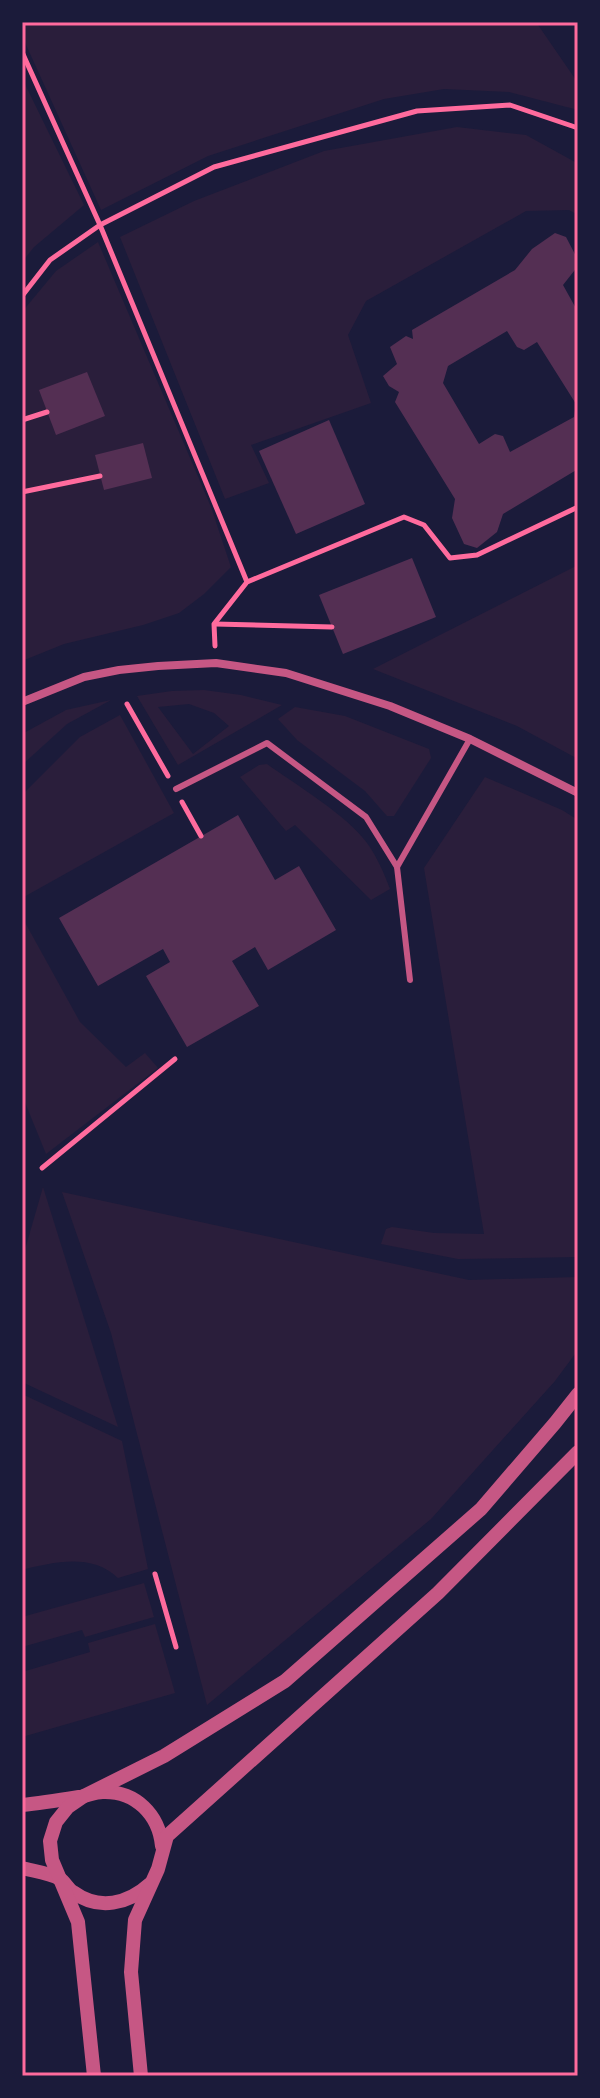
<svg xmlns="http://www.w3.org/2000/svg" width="600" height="2098" font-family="Jost,sans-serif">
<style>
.green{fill:#2a1e3b;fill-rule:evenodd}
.building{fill:#542f53;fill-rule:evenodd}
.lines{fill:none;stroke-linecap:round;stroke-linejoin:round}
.path{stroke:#ff6b9d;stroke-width:5}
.service{stroke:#c65784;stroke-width:6}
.minor{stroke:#c65784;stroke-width:8}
.tertiary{stroke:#c65784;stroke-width:14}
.neatline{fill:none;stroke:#ff6b9d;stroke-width:3}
</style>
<rect width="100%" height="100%" fill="#1b1b3a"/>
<g class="green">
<polygon points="22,22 536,22 578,83 578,110 509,92 444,89 384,99 208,156 101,210 22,36"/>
<polygon points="22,78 84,205 34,247 22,262"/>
<polygon points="457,127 526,135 575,162 578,166 578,215 569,210 526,211 366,301 348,335 371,403 251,445 269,483 225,499 120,237 194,201 324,151"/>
<polygon points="98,242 211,507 231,567 204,594 179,613 143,625 64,644 22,661 22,312 56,271"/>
<polygon points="578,565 578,759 517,726 373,669"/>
<path d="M204 690 241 695 282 705 178 765 137 696 172 691ZM189 704 214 713 229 726 193 754 158 707Z"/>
<polygon points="111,700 67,724 22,765 22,734 66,710"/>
<polygon points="295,707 345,716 429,749 431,758 394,816 387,816 365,791 297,740 278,719"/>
<polygon points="120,715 174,813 22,898 22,795 80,737"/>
<path d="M267 764C295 784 348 816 367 843 377 857 384 873 390 889L371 900 295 825 286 831 240 777 259 765Z"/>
<polygon points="485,777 562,810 578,820 578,1257 458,1259 381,1244 386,1229 392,1227 434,1233 484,1234 424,868"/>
<polygon points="22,917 80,1022 126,1067 145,1053 158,1068 46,1154 22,1095"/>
<polygon points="43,1187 118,1427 22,1382 22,1260"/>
<polygon points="62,1192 469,1280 578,1277 578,1350 555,1381 431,1519 207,1705 111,1333"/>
<path d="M22 1394 122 1441 148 1569 118 1578C92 1553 54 1562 22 1570Z"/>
<polygon points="144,1583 154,1617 85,1637 82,1630 22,1647 22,1617"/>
<polygon points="155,1624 175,1693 22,1737 22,1672 90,1652 88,1643"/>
</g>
<g class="building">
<path d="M555 233 566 237 578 260V266L563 285 578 312V469L503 514 497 532 477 548 464 544 452 518 455 499 395 402 399 392 389 386 383 376 397 364 390 347 406 336 413 339 412 330 515 270 532 249ZM507 331 517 347 524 350 537 342 576 404 574 417 510 452 503 436 495 434 479 444 443 383 448 366Z"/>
<polygon points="87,372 105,416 56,435 39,390"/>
<polygon points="329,420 365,504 296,534 259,451"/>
<polygon points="143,443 152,478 104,490 95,455"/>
<polygon points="412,558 436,617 343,654 319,595"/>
<polygon points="238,815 275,880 299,866 336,930 268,970 255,947 232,961 259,1006 187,1047 146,976 170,962 163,949 98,986 59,918"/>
</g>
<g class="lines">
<g class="path">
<polyline points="22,52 100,225 247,582"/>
<polyline points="22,296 50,260 100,225 214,167 417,111 510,105 578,128"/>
<polyline points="22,420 47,412"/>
<polyline points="22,492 100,476"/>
<polyline points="215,624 332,627"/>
<polyline points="215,646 214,624 247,582 404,517 424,525 450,558 477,555 578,507"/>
<polyline points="127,704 168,776"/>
<polyline points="182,802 201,836"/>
<polyline points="42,1168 175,1059"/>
<polyline points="155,1574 176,1647"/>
</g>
<g class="service">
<polyline points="176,789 267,743 366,817 397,867"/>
<polyline points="410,980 397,867 470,739"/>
</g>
<polyline class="minor" points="22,702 84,677 119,670 158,666 216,663 286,673 390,706 470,739 578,793"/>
<g class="tertiary">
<path d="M22 1805C41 1803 60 1800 79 1797 87 1796 95 1792 103 1792 136 1791 159 1815 162 1846"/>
<path d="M22 1868C33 1871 50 1873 60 1879 65 1882 68 1889 73 1892 99 1911 128 1904 150 1884"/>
<polyline points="94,2076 78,1922 52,1860 50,1841 56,1822 68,1807 84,1796 164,1756 285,1681 481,1509 555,1423 578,1394"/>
<polyline points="141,2076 131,1972 135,1920 158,1869 167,1836 438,1593 578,1452"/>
</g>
</g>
<rect width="600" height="2098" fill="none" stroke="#1b1b3a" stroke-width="48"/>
<rect x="24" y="24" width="552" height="2050" class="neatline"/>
</svg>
